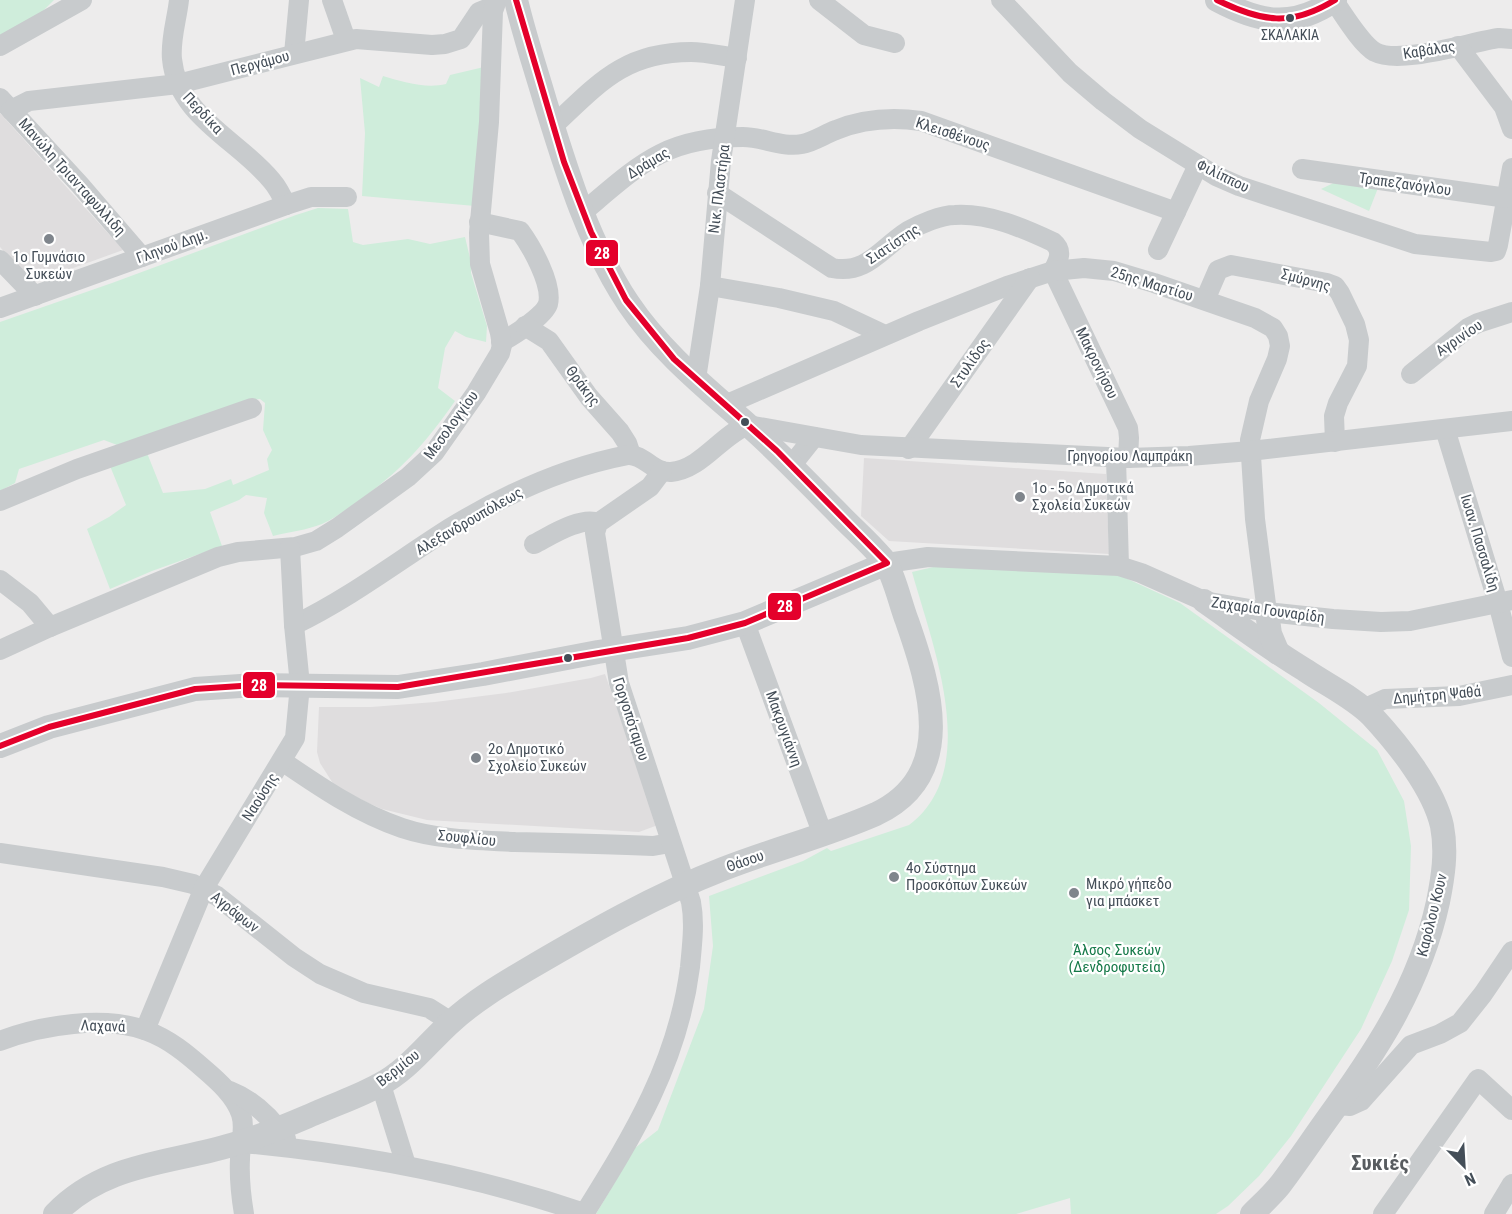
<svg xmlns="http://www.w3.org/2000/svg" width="1512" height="1214" font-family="'Roboto Condensed',sans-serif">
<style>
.education{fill:#dfddde}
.green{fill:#cfeddb}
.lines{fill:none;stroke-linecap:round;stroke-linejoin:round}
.minor{stroke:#c8cbcd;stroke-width:20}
.tertiary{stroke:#c8cbcd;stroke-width:24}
.bus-1-casing{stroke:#fff;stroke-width:10}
.bus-1{stroke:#e4002b;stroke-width:6}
.bus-dot{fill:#444e58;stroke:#fff;stroke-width:2}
.poi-dot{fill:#7f858c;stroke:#fff;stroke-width:2}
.labels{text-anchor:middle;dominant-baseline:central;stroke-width:4.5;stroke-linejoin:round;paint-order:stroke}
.bus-label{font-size:14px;fill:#444e58;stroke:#fff}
.street-label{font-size:15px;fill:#444e58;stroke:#fff}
.poi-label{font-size:15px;fill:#444e58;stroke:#fff;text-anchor:start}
.park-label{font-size:15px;fill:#157948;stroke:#fff}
.district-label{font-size:21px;font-weight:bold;fill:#585c60;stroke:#fff}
.line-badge{stroke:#fff;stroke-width:2}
.badge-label{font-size:16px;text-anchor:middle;font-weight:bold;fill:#fff}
</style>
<rect width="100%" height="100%" fill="#edecec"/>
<g class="education">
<polygon points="0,113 123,250 32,283 0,247"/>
<polygon points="864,458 1106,474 1109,554 889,541 861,516"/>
<polygon points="605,674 658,825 639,832 427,820 382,809 366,802 334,785 320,763 317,752 319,707 371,707 435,702 506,693 591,678"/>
</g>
<g class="green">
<polygon points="0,0 54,0 35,19 0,39"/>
<path d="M484 67 475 206 362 196 365 133 360 78 379 87 383 76C403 82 426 89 446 84L450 75Z"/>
<polygon points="1346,177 1378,188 1369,211 1321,189"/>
<path d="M318 208 348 209 353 242 363 245 408 239 430 244 465 237 471 262V273L487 326 486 342 466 337 455 331 445 348 438 388 455 401C425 444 400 472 357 502 346 510 335 518 322 524 307 530 289 532 273 536L264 513 267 498 246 495 239 500 210 512 222 546 152 571 110 589 87 529 109 517 126 505 110 466 147 453 163 493 205 489 231 479 233 485 269 470 267 459 272 450 263 430 265 403 260 399 251 400 117 445 104 440 19 469 15 483 0 491V322L112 283 296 215Z"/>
<path d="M942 565 1119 575 1180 603 1319 703 1377 750 1404 801 1411 846 1409 910 1392 961 1361 1029 1291 1136 1259 1176 1228 1206 1216 1214H1071L1070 1198 1016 1214H596L635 1148 658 1130 704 1009 713 946 709 896 803 861 827 848 831 851 909 825C983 770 932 644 912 572Z"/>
</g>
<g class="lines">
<g class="minor">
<path d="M179 0C177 19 170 40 172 59 177 116 240 141 272 181 278 188 282 196 286 205"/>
<polyline points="332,0 346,40"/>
<polyline points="819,0 864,35 895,43"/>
<polyline points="1001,0 1070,73 1103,101 1140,129 1216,176 1239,186 1415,244 1491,252 1496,251 1498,245 1512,168"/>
<path d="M1334 1C1344 15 1361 44 1375 52 1400 65 1470 42 1499 38L1512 39"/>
<polyline points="0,46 82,0"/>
<polyline points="1458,46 1504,107 1512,129"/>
<polyline points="294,54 299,0"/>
<polyline points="0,98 80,185 142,257"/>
<polyline points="11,110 29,101 178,84 356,39 432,45 445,44 461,39 479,12 494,6"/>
<path d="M553 126C598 84 624 52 691 52 706 52 722 56 737 58"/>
<polyline points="1302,169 1507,198"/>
<path d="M717 193 832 268C867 275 881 248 908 231 920 224 941 215 955 215 989 213 1023 228 1053 242 1064 251 1058 261 1053 271L1128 428 1129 438 1128 458"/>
<path d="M583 212C639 165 665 137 743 137 763 137 782 148 802 144 813 142 825 134 836 130 863 119 892 117 921 121L1176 212"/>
<path d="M479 222 520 231C531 246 553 284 548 304 544 316 513 336 501 342"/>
<polyline points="1158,250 1198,165"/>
<polyline points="0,260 35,296"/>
<polyline points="710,286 779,298 834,311 885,335"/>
<polyline points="1205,300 1218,270 1231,265 1327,283 1335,286 1340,293 1355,324 1359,340 1357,366 1338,403 1334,416 1335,442"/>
<polyline points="0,308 286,205 311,197 347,197"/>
<polyline points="525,326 549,341 589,397 620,432 627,443 631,455"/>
<polyline points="1411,374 1468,328 1478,323 1512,312"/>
<polyline points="696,379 710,286 721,161 745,0"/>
<polyline points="725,405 919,321 1007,286 1053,271 1084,268 1114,271 1154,283 1255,318 1273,328 1278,336 1280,346 1277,359 1259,401 1250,440 1255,519 1267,612"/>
<polyline points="1445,429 1498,603 1512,657"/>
<polyline points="909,449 1030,278"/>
<polyline points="1116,458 1119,566"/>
<polyline points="791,466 814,437"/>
<polyline points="0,501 77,469 252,408"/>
<path d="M534 544C550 536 581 516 598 523"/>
<polyline points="887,563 928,557 1119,566 1141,573 1204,601 1267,612 1333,619 1381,622 1410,621 1512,600"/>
<polyline points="0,580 30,603 50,627"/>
<polyline points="745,623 823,835"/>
<path d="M294 625C350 598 398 561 450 528 504 495 565 467 628 455 644 454 653 473 671 472 702 469 721 435 748 425L861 445 1128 458 1189 456 1250 451 1512 421"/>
<polyline points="0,650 50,627 218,557 238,552 295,547 316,541 337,528 408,477 434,453 476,393 500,353 502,345 500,333 480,264 479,233 489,122 493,11 497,0"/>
<polyline points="1363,709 1385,699 1459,696 1512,685"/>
<path d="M282 761C320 787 358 813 402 828 438 840 477 840 515 842 561 843 607 844 653 846L670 843"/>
<polyline points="0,853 163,877 193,884 217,896 294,957 320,974 364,993 429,1008 451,1022"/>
<polyline points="145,1030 204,888 295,738 300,685 294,625 290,548"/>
<path d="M0 1041C41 1025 105 1015 147 1031 169 1039 187 1054 204 1069 218 1081 235 1096 241 1114 246 1129 240 1145 240 1159 239 1178 241 1196 244 1214"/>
<polyline points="381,1085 406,1165"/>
<path d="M230 1091C253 1100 272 1119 286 1139"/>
<polyline points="1338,1105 1350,1106 1361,1101 1411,1045 1440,1034 1460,1023 1483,994 1512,951"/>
<path d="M243 1143C360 1154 474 1175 584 1213"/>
<path d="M584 1214C634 1134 678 1062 690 967 692 945 695 923 691 902L619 683 595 533 598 523 650 487 662 471"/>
<polyline points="1383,1214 1478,1079 1512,1110"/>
<polyline points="1494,1214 1512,1184"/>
</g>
<g class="tertiary">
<path d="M1217 0C1260 23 1293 29 1335 0"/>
<path d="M1204 601C1237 624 1270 649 1305 670 1327 685 1353 697 1372 716 1398 744 1434 789 1442 826 1447 852 1443 877 1438 902 1419 988 1375 1053 1325 1122 1310 1143 1296 1164 1280 1185 1272 1195 1261 1205 1252 1214"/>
<polyline points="1267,612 1270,634 1278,653"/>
<polyline points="0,746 49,727 195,689 256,685 398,687 483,674 598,652 688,638 745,623 887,563"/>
<path d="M55 1214C106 1161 173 1164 238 1143 265 1135 292 1123 318 1112 338 1103 360 1096 379 1085 407 1071 428 1043 450 1023 474 1001 501 985 528 969 591 932 656 895 723 869 774 849 826 836 876 814 958 775 930 687 907 621 900 603 894 573 883 559 869 542 851 527 836 511 807 482 779 452 748 425 705 387 660 351 628 303 588 243 566 169 545 101 535 67 524 34 516 0"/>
</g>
<g class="bus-1-casing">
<g id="bus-1">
<path d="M1217 0C1262 22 1291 27 1335 0"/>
<polyline points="0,746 49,727 195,689 256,685 398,687 688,638 745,623 887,563 777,451 674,359 626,300 591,232 564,162 516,0"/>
</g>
</g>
<use href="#bus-1" class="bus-1"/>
</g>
<g class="bus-dot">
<circle cx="1290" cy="18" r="5"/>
<circle cx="745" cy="422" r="5"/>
<circle cx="568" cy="658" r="5"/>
</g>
<g class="poi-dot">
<circle cx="49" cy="239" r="6"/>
<circle cx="1020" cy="497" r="6"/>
<circle cx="476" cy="758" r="6"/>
<circle cx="894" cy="877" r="6"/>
<circle cx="1074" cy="893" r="6"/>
</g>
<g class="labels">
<g class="bus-label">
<text x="1290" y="35">ΣΚΑΛΑΚΙΑ</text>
</g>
<g class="street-label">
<text transform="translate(1429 50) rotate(-9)">Καβάλας</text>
<text transform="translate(260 63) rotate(-15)">Περγάμου</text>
<text transform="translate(203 113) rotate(47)">Περδίκα</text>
<text transform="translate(953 134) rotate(18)">Κλεισθένους</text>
<text transform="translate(648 163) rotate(-31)">Δράμας</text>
<text transform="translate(1223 176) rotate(26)">Φιλίππου</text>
<text transform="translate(72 177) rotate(48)">Μανώλη Τριανταφυλλιδη</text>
<text transform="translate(1405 184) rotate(8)">Τραπεζανόγλου</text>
<text transform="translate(719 189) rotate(-83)">Νικ. Πλαστήρα</text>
<text transform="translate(893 244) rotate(-33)">Σιατίστης</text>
<text transform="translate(172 246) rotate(-20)">Γληνού Δημ.</text>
<text transform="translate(1306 280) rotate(15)">Σμύρνης</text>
<text transform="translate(1152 284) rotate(17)">25ης Μαρτίου</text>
<text transform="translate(1459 338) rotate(-34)">Αγρινίου</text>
<text transform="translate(970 363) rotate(-55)">Στυλίδος</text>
<text transform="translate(1097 363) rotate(64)">Μακρονήσου</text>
<text transform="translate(583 386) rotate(53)">Θράκης</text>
<text transform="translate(451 425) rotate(-54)">Μεσολογγίου</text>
<text x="1130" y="456">Γρηγορίου Λαμπράκη</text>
<text transform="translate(469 521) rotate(-30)">Αλεξανδρουπόλεως</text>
<text transform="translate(1480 543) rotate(73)">Ιωαν. Πασσαλίδη</text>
<text transform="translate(1268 610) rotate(8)">Ζαχαρία Γουναρίδη</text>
<text transform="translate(1437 695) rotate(-5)">Δημήτρη Ψαθά</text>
<text transform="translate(631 719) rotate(72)">Γοργοπόταμου</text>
<text transform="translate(784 729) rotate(70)">Μακρυγιάννη</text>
<text transform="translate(260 797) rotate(-58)">Ναούσης</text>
<text transform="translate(467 838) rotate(6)">Σουφλίου</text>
<text transform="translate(745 861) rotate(-19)">Θάσου</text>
<text transform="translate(235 912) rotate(38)">Αγράφων</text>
<text transform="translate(1432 915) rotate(-76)">Καρόλου Κουν</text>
<text transform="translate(103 1026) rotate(2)">Λαχανά</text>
<text transform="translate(398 1068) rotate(-38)">Βερμίου</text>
</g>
<g class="poi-label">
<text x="49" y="257" text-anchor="middle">1ο Γυμνάσιο<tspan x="49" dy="17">Συκεών</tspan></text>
<text x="1032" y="488">1ο - 5ο Δημοτικά<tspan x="1032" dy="17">Σχολεία Συκεών</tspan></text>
<text x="488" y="749">2ο Δημοτικό<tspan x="488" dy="17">Σχολείο Συκεών</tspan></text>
<text x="906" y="868">4ο Σύστημα<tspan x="906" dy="17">Προσκόπων Συκεών</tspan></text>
<text x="1086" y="884">Μικρό γήπεδο<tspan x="1086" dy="17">για μπάσκετ</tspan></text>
</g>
<g class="park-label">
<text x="1117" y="950">Άλσος Συκεών<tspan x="1117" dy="17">(Δενδροφυτεία)</tspan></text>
</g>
<g class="district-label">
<text x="1380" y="1163">Συκιές</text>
</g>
</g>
<g class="line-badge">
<rect x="585" y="239" width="34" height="28" rx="6" fill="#e4002b"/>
<rect x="767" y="592" width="35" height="29" rx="6" fill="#e4002b"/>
<rect x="242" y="671" width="34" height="28" rx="6" fill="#e4002b"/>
</g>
<g class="badge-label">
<text x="602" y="259">28</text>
<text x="785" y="612">28</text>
<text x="259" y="691">28</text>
</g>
<g transform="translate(1464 1166) rotate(156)" stroke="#ffffff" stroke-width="4.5" paint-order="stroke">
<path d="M0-4.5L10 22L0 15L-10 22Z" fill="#444e58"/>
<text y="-9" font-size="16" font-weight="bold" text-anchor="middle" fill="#444e58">N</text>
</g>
</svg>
